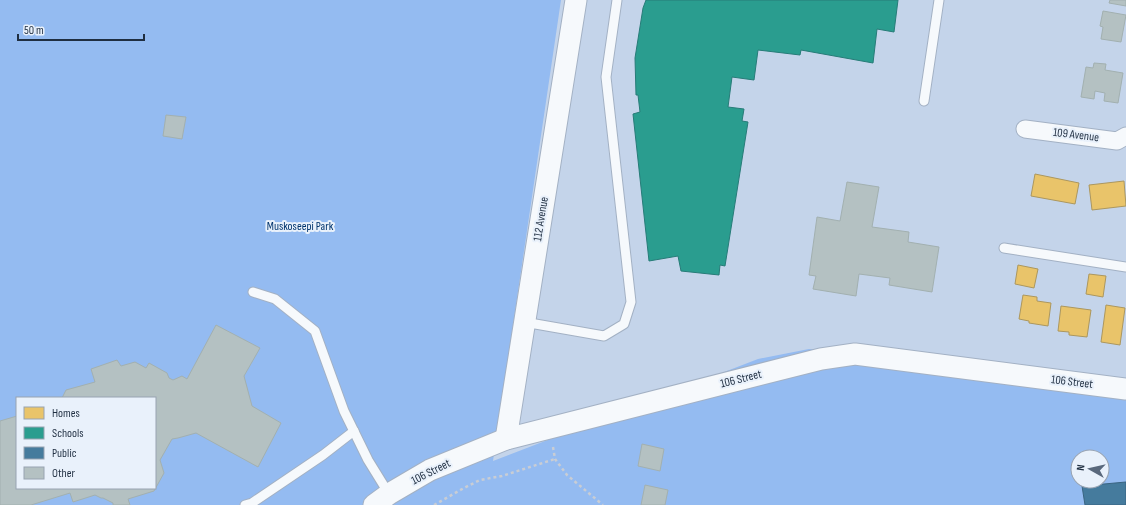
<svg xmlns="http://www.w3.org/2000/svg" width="1126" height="505" font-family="'Sofia Sans Condensed',sans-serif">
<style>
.green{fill:#94bbf1;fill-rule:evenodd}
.homes{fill:#e9c46a;stroke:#ac975e}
.schools{fill:#2a9d8f;stroke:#277c78}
.public{fill:#457b9d;stroke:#3a6481}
.building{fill:#b4c1c2;stroke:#a2b0b0}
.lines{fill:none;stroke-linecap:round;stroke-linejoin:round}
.service-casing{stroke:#a3b1c4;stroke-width:11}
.minor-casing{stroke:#a3b1c4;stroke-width:19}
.tertiary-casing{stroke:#a3b1c4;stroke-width:23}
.path{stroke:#c9cdd4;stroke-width:2.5;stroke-dasharray:3 3;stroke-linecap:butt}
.service{stroke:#f6f9fc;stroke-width:9}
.minor{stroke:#f6f9fc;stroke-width:17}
.tertiary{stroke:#f6f9fc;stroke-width:21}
.labels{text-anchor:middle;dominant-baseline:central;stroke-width:4;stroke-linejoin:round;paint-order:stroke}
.street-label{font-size:12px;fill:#1f2e41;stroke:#e9f1fb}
.park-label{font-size:12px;fill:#01346d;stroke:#e9f1fb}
</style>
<rect width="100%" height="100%" fill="#c4d4ea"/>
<path class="green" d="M0 0H561L493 461 758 359 809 349 997 365 1126 388V505H0ZM17 398H155V488H17ZM1078 457H1102V481H1078Z"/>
<g class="homes">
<polygon points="1035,174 1079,183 1075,204 1031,196"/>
<polygon points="1124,181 1126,206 1092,210 1089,185"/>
<polygon points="1018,265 1038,269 1034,288 1015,284"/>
<polygon points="1089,274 1106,276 1103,297 1086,294"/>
<polygon points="1023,295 1037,297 1037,301 1051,303 1048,326 1029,323 1029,321 1019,319"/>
<polygon points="1106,305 1125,308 1120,345 1101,342"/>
<polygon points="1061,306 1091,310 1087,337 1069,335 1069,332 1058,331"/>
</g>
<polygon class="schools" points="646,0 898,0 894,32 877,29 873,63 801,50 800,55 758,50 754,80 732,77 728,107 744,109 742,121 748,122 725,266 720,265 719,275 681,271 678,256 649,261 633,114 640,112 638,95 636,95 635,58 643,8"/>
<polygon class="public" points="1126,482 1126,505 1085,505 1082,486"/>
<g class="building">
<polygon points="1110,0 1126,0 1126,6 1109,3"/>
<polygon points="1103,11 1126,15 1121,42 1101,39 1103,27 1100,26"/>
<polygon points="1094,63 1106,64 1105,70 1123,73 1118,103 1104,101 1105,93 1095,91 1094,99 1081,97 1086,67 1093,68"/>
<polygon points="166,115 186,117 182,139 163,136"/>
<polygon points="847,182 879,187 872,227 909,232 908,242 939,247 932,292 889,285 890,278 859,274 856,296 813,289 816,276 809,275 817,217 840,221"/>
<polygon points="216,325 260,348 244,376 252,406 281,423 258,467 196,433 178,438 172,439 160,460 164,473 154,491 128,499 130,505 113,505 113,503 103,498 101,498 95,495 73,502 70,493 31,505 0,505 0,421 17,416 17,488 155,488 155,398 62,398 66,390 95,382 91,369 117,360 121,366 135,362 146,368 149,363 167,373 169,378 173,380 182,376 187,379"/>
<polygon points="642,444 664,449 660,471 638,466"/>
<polygon points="645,485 668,490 665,505 641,505"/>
</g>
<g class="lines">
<g class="service-casing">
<g id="service">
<polyline points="924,101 939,0"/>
<polyline points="1004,248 1126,267"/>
<polyline points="253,292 275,299 315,331 344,411 368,460 389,494"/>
<polyline points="524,322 604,336 624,324 631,302 606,77 617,0"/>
<polyline points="245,505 252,503 323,455 354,431"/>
</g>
</g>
<g class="minor-casing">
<polyline id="minor" points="1025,129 1117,141 1126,136"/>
</g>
<g class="tertiary-casing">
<g id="tertiary">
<polyline points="506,439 576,0"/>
<polyline points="374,505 389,494 430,470 506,439 821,359 855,354 1126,389"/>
</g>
</g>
<g class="path">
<polyline points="553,447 555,459 567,475 603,505"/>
<polyline points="434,505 464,488 480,480 502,476 555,459"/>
</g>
<use href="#service" class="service"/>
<use href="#minor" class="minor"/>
<use href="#tertiary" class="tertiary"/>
</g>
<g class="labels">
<g class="street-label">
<text transform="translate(1076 135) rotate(7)">109 Avenue</text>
<text transform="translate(541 219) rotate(-81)">112 Avenue</text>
<text transform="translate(741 379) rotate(-14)">106 Street</text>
<text transform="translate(1072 382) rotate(7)">106 Street</text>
<text transform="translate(431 472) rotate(-27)">106 Street</text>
</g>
<g class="park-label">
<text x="300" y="226">Muskoseepi Park</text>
</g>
</g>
<rect x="16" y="397" width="140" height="92" fill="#e9f1fb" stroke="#98a3b1"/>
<rect x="24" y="407" width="20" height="12" fill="#e9c46a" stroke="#98a3b1"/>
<text x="52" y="417" font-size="12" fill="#1f2e41">Homes</text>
<rect x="24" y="427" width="20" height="12" fill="#2a9d8f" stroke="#98a3b1"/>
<text x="52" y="437" font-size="12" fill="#1f2e41">Schools</text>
<rect x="24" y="447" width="20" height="12" fill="#457b9d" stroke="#98a3b1"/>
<text x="52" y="457" font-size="12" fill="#1f2e41">Public</text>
<rect x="24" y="467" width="20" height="12" fill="#b4c1c2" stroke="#98a3b1"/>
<text x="52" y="477" font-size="12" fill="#1f2e41">Other</text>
<g transform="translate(1090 469) rotate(278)"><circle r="19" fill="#e9f1fb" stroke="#98a3b1"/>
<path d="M0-3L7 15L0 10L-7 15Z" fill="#59687c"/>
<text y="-6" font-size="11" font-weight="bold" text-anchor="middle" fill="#1f2e41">N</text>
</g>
<path d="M18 34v6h126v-6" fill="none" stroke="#1f2e41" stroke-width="2"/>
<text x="24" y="34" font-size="12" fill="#1f2e41" stroke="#e9f1fb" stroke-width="3" paint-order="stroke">50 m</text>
</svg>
